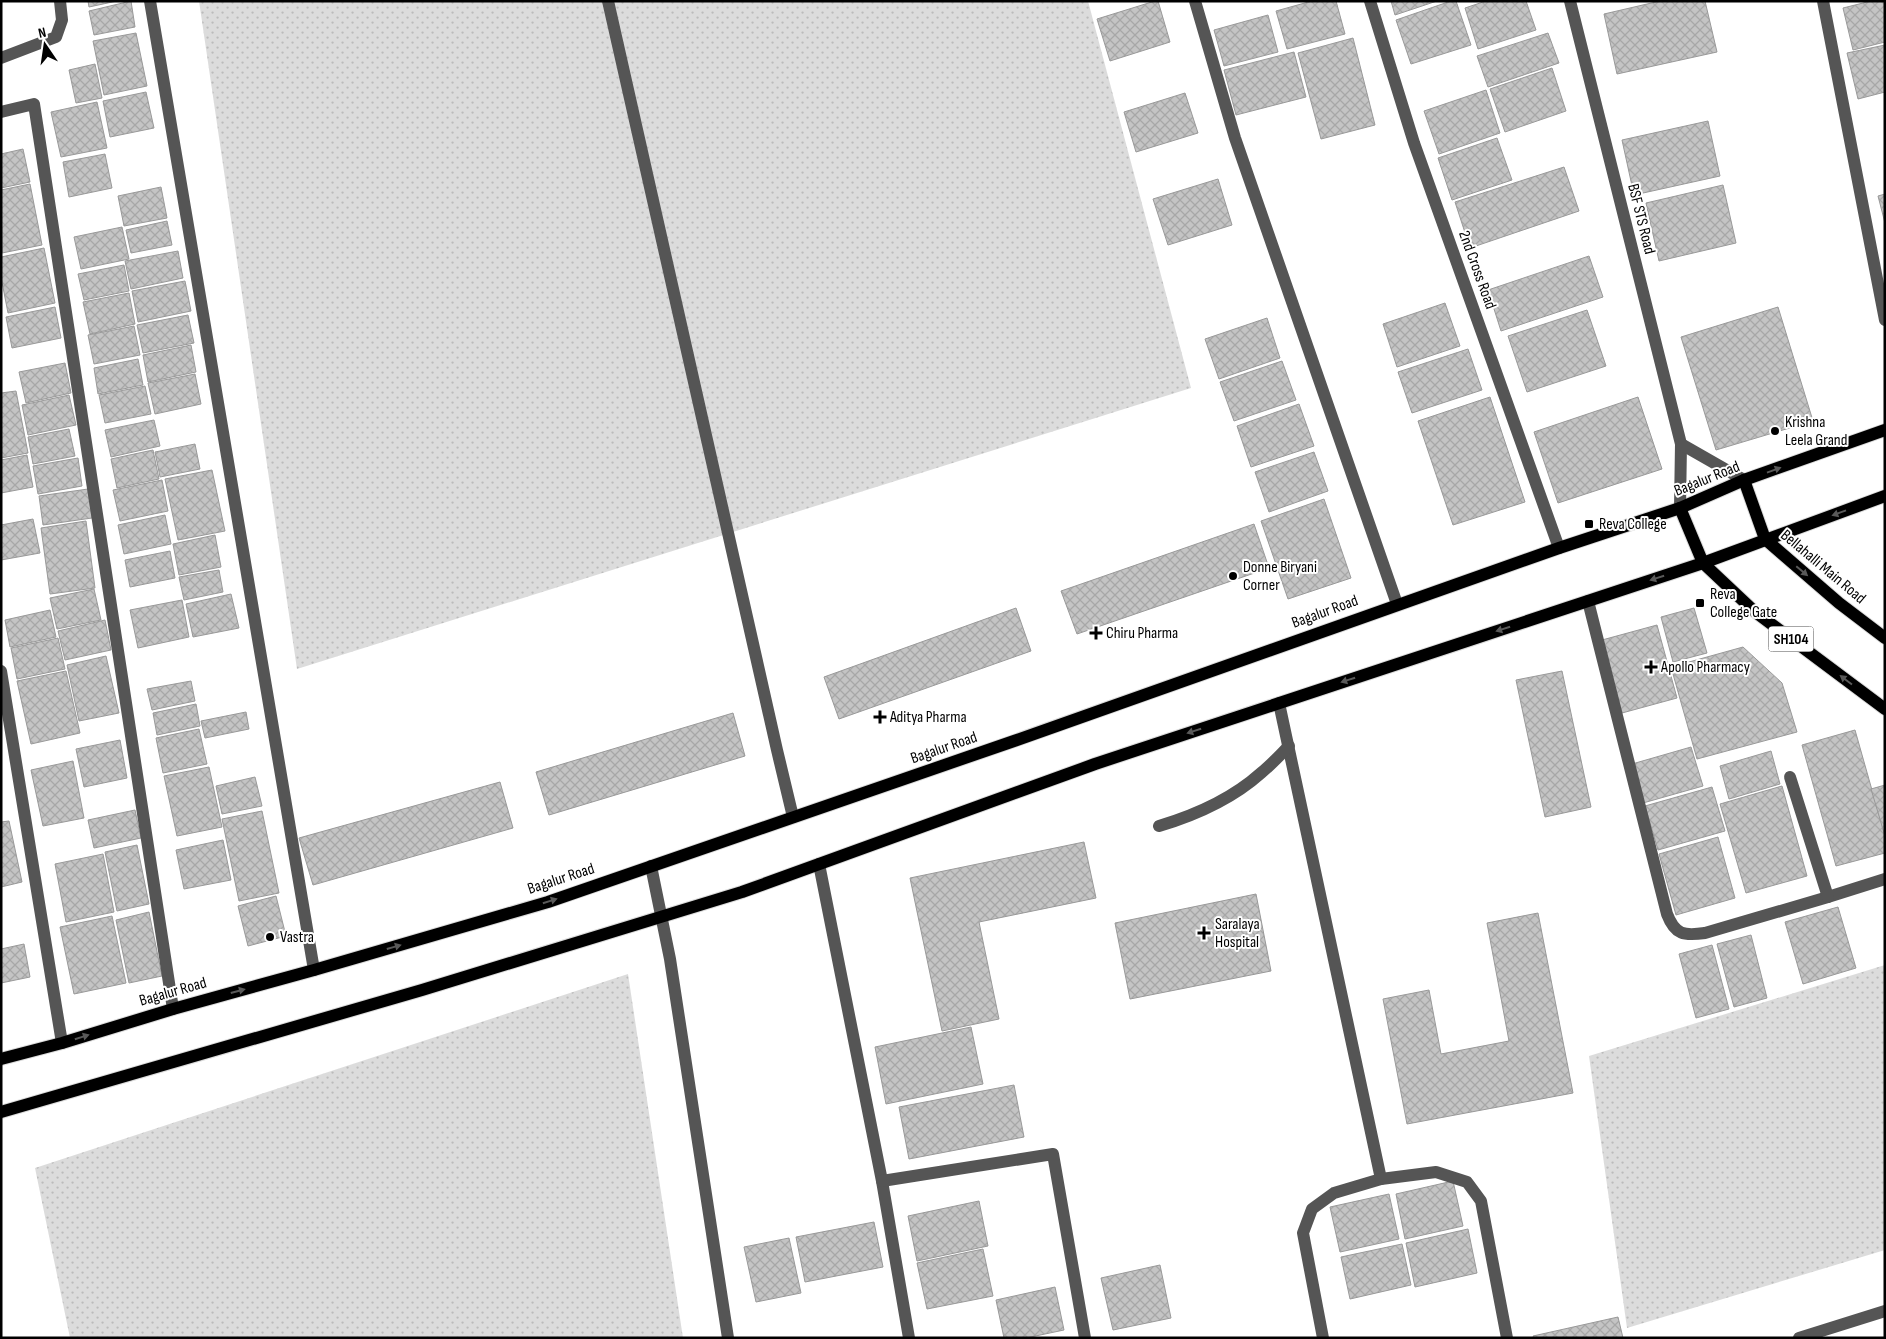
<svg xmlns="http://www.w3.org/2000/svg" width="1886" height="1339" font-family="'Sofia Sans Condensed',sans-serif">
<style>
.grass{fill:url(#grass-dots)}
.building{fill:url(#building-cross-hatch);stroke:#999}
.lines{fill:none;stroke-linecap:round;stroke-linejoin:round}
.major-casing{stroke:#dbdbdb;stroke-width:14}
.minor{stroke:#555;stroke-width:12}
.major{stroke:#000;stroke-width:12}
.oneway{fill:#595959}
.poi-dot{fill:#000;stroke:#fff;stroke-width:2}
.labels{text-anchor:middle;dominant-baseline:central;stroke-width:4;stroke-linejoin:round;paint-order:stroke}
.shield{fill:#fff;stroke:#4c4c4c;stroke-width:1}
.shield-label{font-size:15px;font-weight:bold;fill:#000}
.street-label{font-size:16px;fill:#000;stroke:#fff}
.poi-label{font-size:16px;fill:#000;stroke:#fff;text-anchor:start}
</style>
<defs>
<pattern id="grass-dots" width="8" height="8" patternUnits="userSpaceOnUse" patternTransform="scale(1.25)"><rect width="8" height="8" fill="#dcdcdc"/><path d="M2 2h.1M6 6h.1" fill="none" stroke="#bbb" stroke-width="1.8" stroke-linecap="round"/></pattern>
<pattern id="building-cross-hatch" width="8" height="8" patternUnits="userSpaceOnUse" patternTransform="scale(1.25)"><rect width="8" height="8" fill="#c4c4c4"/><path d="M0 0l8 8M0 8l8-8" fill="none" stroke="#a7a7a7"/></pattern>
</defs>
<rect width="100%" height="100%" fill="#fff"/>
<g class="grass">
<polygon points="199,1 1088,1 1191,388 297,669"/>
<polygon points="1885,965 1885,1250 1627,1328 1589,1056"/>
<polygon points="628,974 683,1338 70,1338 35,1168"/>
</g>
<g class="building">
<polygon points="88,1 117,1 89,7"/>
<polygon points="131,1 135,27 94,35 89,11"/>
<polygon points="1155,1 1158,1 1170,42 1110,61 1097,19"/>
<polygon points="1312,1 1336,1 1345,34 1287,49 1276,11"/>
<polygon points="1391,1 1437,1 1395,15"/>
<polygon points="1451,1 1456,1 1471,45 1411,64 1396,20"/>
<polygon points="1486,1 1526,1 1536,30 1478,49 1465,8"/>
<polygon points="1660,1 1705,1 1717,52 1617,74 1604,14"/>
<polygon points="1871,1 1885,1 1885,42 1853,50 1843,8"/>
<polygon points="1268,15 1278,52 1224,66 1214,30"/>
<polygon points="136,33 147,86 104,95 93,41"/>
<polygon points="1548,33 1559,63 1488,87 1477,56"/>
<polygon points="1353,38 1375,125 1321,139 1298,53"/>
<polygon points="1885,45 1885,92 1858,99 1847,53"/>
<polygon points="1294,52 1306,97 1236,115 1224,70"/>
<polygon points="95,64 102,98 76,103 69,70"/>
<polygon points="1552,68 1566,111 1505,132 1490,89"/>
<polygon points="1486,90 1500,133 1439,154 1424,111"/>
<polygon points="146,92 154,128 110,137 103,101"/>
<polygon points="1185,93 1198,133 1136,152 1124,112"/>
<polygon points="97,102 107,148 61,157 51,112"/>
<polygon points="1708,121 1720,176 1634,195 1622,140"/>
<polygon points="1497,138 1512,180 1452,200 1438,158"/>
<polygon points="23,149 30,182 1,188 1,154"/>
<polygon points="105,154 112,188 69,197 63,162"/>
<polygon points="1564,167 1579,211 1470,248 1455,202"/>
<polygon points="1218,179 1232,225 1168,245 1153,199"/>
<polygon points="30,184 42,245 2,253 1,190"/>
<polygon points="1723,185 1736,243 1659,261 1646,203"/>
<polygon points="161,187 167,218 124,226 118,196"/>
<polygon points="1885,194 1885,223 1878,196"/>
<polygon points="167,221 172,245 131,253 126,230"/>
<polygon points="122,227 129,259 81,269 74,237"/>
<polygon points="44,248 55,303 8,313 1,277 1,257"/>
<polygon points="178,251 183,278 131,289 125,261"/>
<polygon points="1589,256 1603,297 1501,331 1488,290"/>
<polygon points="124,265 129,291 84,300 78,274"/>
<polygon points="185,281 191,311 138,322 132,291"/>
<polygon points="129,293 135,324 90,334 83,302"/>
<polygon points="1445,303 1460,346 1397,367 1383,324"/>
<polygon points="55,307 61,338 12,348 6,317"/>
<polygon points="1778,307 1813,421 1716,450 1681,337"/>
<polygon points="1587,310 1606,366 1527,392 1508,336"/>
<polygon points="188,315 194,343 143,353 137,325"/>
<polygon points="1267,318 1280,358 1219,379 1205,339"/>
<polygon points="134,326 140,355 94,364 88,335"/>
<polygon points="191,345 196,372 148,382 143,355"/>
<polygon points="1468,349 1482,390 1412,413 1398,372"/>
<polygon points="138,359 143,385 98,394 94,368"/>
<polygon points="1282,361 1296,400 1234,421 1220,382"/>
<polygon points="65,363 71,393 26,403 19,372"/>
<polygon points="195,374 201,404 155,414 148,383"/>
<polygon points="145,386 151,414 105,423 99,395"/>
<polygon points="16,391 28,453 1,458 1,393"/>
<polygon points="69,395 76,425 28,435 22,405"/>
<polygon points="1490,397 1525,502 1453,525 1418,421"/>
<polygon points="1638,397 1662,469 1558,503 1534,432"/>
<polygon points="1299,404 1314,446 1251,467 1237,426"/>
<polygon points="154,420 160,446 111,457 105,430"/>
<polygon points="69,429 75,456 33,464 28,437"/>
<polygon points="195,444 200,469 160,477 155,452"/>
<polygon points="153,450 159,479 117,488 111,459"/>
<polygon points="1314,452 1328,491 1269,512 1255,472"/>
<polygon points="27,455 33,487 1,493 1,460"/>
<polygon points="78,458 82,486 38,494 33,466"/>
<polygon points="212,470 225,531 178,540 165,479"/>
<polygon points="162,480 168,511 120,521 113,490"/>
<polygon points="88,489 92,518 43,525 39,496"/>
<polygon points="1324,499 1351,578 1288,599 1261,521"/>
<polygon points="165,515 171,544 124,554 118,525"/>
<polygon points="33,519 40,553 1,560 1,525"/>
<polygon points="86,521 95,588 50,594 41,528"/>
<polygon points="1254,524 1269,568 1077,634 1061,591"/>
<polygon points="215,535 221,567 179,575 173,544"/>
<polygon points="170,551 175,578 130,587 125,560"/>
<polygon points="219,570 223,592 184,600 179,577"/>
<polygon points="94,589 101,620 57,629 50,598"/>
<polygon points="231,594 239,628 193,637 186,604"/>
<polygon points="182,600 189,637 138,648 130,610"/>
<polygon points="1016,608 1031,651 839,719 824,677"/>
<polygon points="1694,608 1707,653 1673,662 1661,617"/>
<polygon points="50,610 56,637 10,647 5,620"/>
<polygon points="105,620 111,650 65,660 58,631"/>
<polygon points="1657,625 1677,698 1622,713 1602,640"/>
<polygon points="58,638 65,669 17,679 11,648"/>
<polygon points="1743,647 1782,683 1797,732 1697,759 1671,667"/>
<polygon points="106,656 119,713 79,721 67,665"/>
<polygon points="66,671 80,733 31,744 17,681"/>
<polygon points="1562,671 1591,807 1545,817 1516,680"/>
<polygon points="191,681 195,701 152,710 147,689"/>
<polygon points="196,704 200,726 157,735 153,713"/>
<polygon points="246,712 249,729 205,738 201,721"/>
<polygon points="733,713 745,756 549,815 536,772"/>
<polygon points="199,729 207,764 163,773 156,738"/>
<polygon points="1855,730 1885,836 1885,853 1836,866 1802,745"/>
<polygon points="120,740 127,778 84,787 76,749"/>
<polygon points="1691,747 1703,786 1643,803 1632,764"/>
<polygon points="1771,751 1780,784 1729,799 1720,766"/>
<polygon points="73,761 84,818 43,826 31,770"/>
<polygon points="209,767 222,827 177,836 164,776"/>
<polygon points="255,777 262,806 222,814 216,786"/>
<polygon points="500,782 513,828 313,885 299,838"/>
<polygon points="1885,785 1885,836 1871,789"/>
<polygon points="1782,786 1807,876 1746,893 1720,804"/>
<polygon points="1712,787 1725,831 1658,850 1645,806"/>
<polygon points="135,810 141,838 94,848 88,820"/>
<polygon points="262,811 279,893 239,901 222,819"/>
<polygon points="9,821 22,882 1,887 1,822"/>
<polygon points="1718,837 1735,898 1676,915 1659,854"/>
<polygon points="223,840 231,880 184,889 176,850"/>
<polygon points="1084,842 1096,898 979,922 999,1019 942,1031 910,878"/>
<polygon points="137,845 149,904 117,911 105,852"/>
<polygon points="103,854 114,912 66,922 55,864"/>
<polygon points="1256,894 1271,971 1130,999 1115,923"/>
<polygon points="276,896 286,936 248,946 238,906"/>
<polygon points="1838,907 1856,968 1803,984 1785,922"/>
<polygon points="149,912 162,976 129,983 116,920"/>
<polygon points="1538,913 1573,1093 1407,1124 1383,999 1429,990 1441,1054 1509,1041 1487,923"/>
<polygon points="112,916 126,983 74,994 60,927"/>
<polygon points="1751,935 1767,998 1734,1007 1717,944"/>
<polygon points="24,944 30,977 1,983 1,949"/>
<polygon points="1712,945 1729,1009 1696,1018 1679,954"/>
<polygon points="971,1027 983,1084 886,1104 875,1047"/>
<polygon points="1014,1085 1024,1137 909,1159 899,1107"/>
<polygon points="1453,1181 1463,1226 1405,1239 1396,1194"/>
<polygon points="1389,1194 1399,1239 1340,1252 1330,1207"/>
<polygon points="979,1201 988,1246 917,1261 908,1216"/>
<polygon points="874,1222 883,1267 805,1282 796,1237"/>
<polygon points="1468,1229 1477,1273 1415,1287 1406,1243"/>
<polygon points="789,1238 801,1293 756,1302 744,1247"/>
<polygon points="1402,1244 1411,1285 1350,1299 1341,1257"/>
<polygon points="983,1249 993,1296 927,1309 917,1263"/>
<polygon points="1160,1265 1171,1318 1113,1330 1101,1278"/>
<polygon points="1055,1287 1064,1330 1026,1338 1004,1338 996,1300"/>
<polygon points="1618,1317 1623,1338 1534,1338 1533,1336"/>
</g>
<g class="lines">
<g class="major-casing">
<g id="major">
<polyline points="1744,480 1765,539 1839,603 1885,638"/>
<polyline points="1680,508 1703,563 1754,611 1885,709"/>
<polyline points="1,1059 62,1043 173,1009 314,970 548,902 1014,741 1559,548 1680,508 1744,480 1885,430"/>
<polyline points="1,1112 422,990 742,892 1095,764 1703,563 1885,496"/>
</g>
</g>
<g class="minor">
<polyline points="150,1 314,970"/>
<polyline points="608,1 777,750 793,817"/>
<polyline points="1195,1 1235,138 1397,604"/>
<polyline points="1370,1 1414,143 1559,548"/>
<polyline points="1570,1 1681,444 1680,508"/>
<polyline points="1823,1 1885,320"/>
<polyline points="1,58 56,37 62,20 60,1"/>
<polyline points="1,112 34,104 173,1009"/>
<polyline points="1681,444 1744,480"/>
<path d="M1588 601 1667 914C1675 935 1684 936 1705 933L1828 897 1885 879"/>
<polyline points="1,671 62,1043"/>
<polyline points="1279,703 1381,1179 1334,1193 1312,1209 1303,1233 1323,1338"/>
<polyline points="1790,777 1828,897"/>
<path d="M1159 826C1196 815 1232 799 1261 773 1271 765 1280 755 1289 746"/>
<polyline points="819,864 882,1181 909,1338"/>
<polyline points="651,866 670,959 728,1338"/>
<polyline points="1381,1179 1436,1172 1467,1182 1481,1201 1507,1338"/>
<polyline points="882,1181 1053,1154 1085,1338"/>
<polyline points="1799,1338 1885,1311"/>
</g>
<use href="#major" class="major"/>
</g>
<defs><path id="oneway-solid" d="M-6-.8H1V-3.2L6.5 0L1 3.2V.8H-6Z" transform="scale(1.25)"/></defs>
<g class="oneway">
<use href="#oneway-solid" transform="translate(1774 470) rotate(-20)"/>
<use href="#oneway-solid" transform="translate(1839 513) rotate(160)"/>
<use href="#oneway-solid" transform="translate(1802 571) rotate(40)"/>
<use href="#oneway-solid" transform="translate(1657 578) rotate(162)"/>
<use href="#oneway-solid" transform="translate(1503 629) rotate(162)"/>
<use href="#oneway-solid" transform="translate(1348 680) rotate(162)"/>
<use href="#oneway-solid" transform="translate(1846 680) rotate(-143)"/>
<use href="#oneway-solid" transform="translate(1194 731) rotate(162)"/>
<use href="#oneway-solid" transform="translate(550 901) rotate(-18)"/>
<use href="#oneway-solid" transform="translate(394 947) rotate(-16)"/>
<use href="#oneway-solid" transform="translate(238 991) rotate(-15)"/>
<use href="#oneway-solid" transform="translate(82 1037) rotate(-17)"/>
</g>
<g class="poi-dot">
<circle cx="1775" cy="431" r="5"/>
<rect x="1584" y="519" width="10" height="10" rx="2.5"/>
<circle cx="1233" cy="576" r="5"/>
<rect x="1695" y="598" width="10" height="10" rx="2.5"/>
<path d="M1093.5 625.5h5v5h5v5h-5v5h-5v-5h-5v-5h5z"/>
<path d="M1648.5 659.5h5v5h5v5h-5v5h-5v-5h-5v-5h5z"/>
<path d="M877.5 709.5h5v5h5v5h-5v5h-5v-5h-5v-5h5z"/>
<path d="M1201.5 925.5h5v5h5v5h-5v5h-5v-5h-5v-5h5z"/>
<circle cx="270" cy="937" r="5"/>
</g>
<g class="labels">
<rect class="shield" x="1768.5" y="626.5" width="45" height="25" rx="4"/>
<g class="shield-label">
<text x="1791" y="639">SH104</text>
</g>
<g class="street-label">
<text transform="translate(1641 219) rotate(76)">BSF STS Road</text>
<text transform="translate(1477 270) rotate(70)">2nd Cross Road</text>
<text transform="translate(1707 479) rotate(-22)">Bagalur Road</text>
<text transform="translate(1823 567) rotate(40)">Bellahalli Main Road</text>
<text transform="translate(1325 612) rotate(-20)">Bagalur Road</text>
<text transform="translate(944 748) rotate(-19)">Bagalur Road</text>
<text transform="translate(561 879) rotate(-18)">Bagalur Road</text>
<text transform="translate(173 992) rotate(-16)">Bagalur Road</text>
</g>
<g class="poi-label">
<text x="1785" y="422">Krishna<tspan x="1785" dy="18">Leela Grand</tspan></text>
<text x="1599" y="524">Reva College</text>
<text x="1243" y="567">Donne Biryani<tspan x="1243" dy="18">Corner</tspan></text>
<text x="1710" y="594">Reva<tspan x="1710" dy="18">College Gate</tspan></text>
<text x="1106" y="633">Chiru Pharma</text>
<text x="1661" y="667">Apollo Pharmacy</text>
<text x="890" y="717">Aditya Pharma</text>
<text x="1215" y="924">Saralaya<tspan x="1215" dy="18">Hospital</tspan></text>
<text x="280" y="937">Vastra</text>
</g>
</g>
<rect width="1886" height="1339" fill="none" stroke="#000000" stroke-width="5"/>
<g transform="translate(45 45) rotate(347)" stroke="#ffffff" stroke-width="4" paint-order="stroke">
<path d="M0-4L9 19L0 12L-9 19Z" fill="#000000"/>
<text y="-8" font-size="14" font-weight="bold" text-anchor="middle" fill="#000000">N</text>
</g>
</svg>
